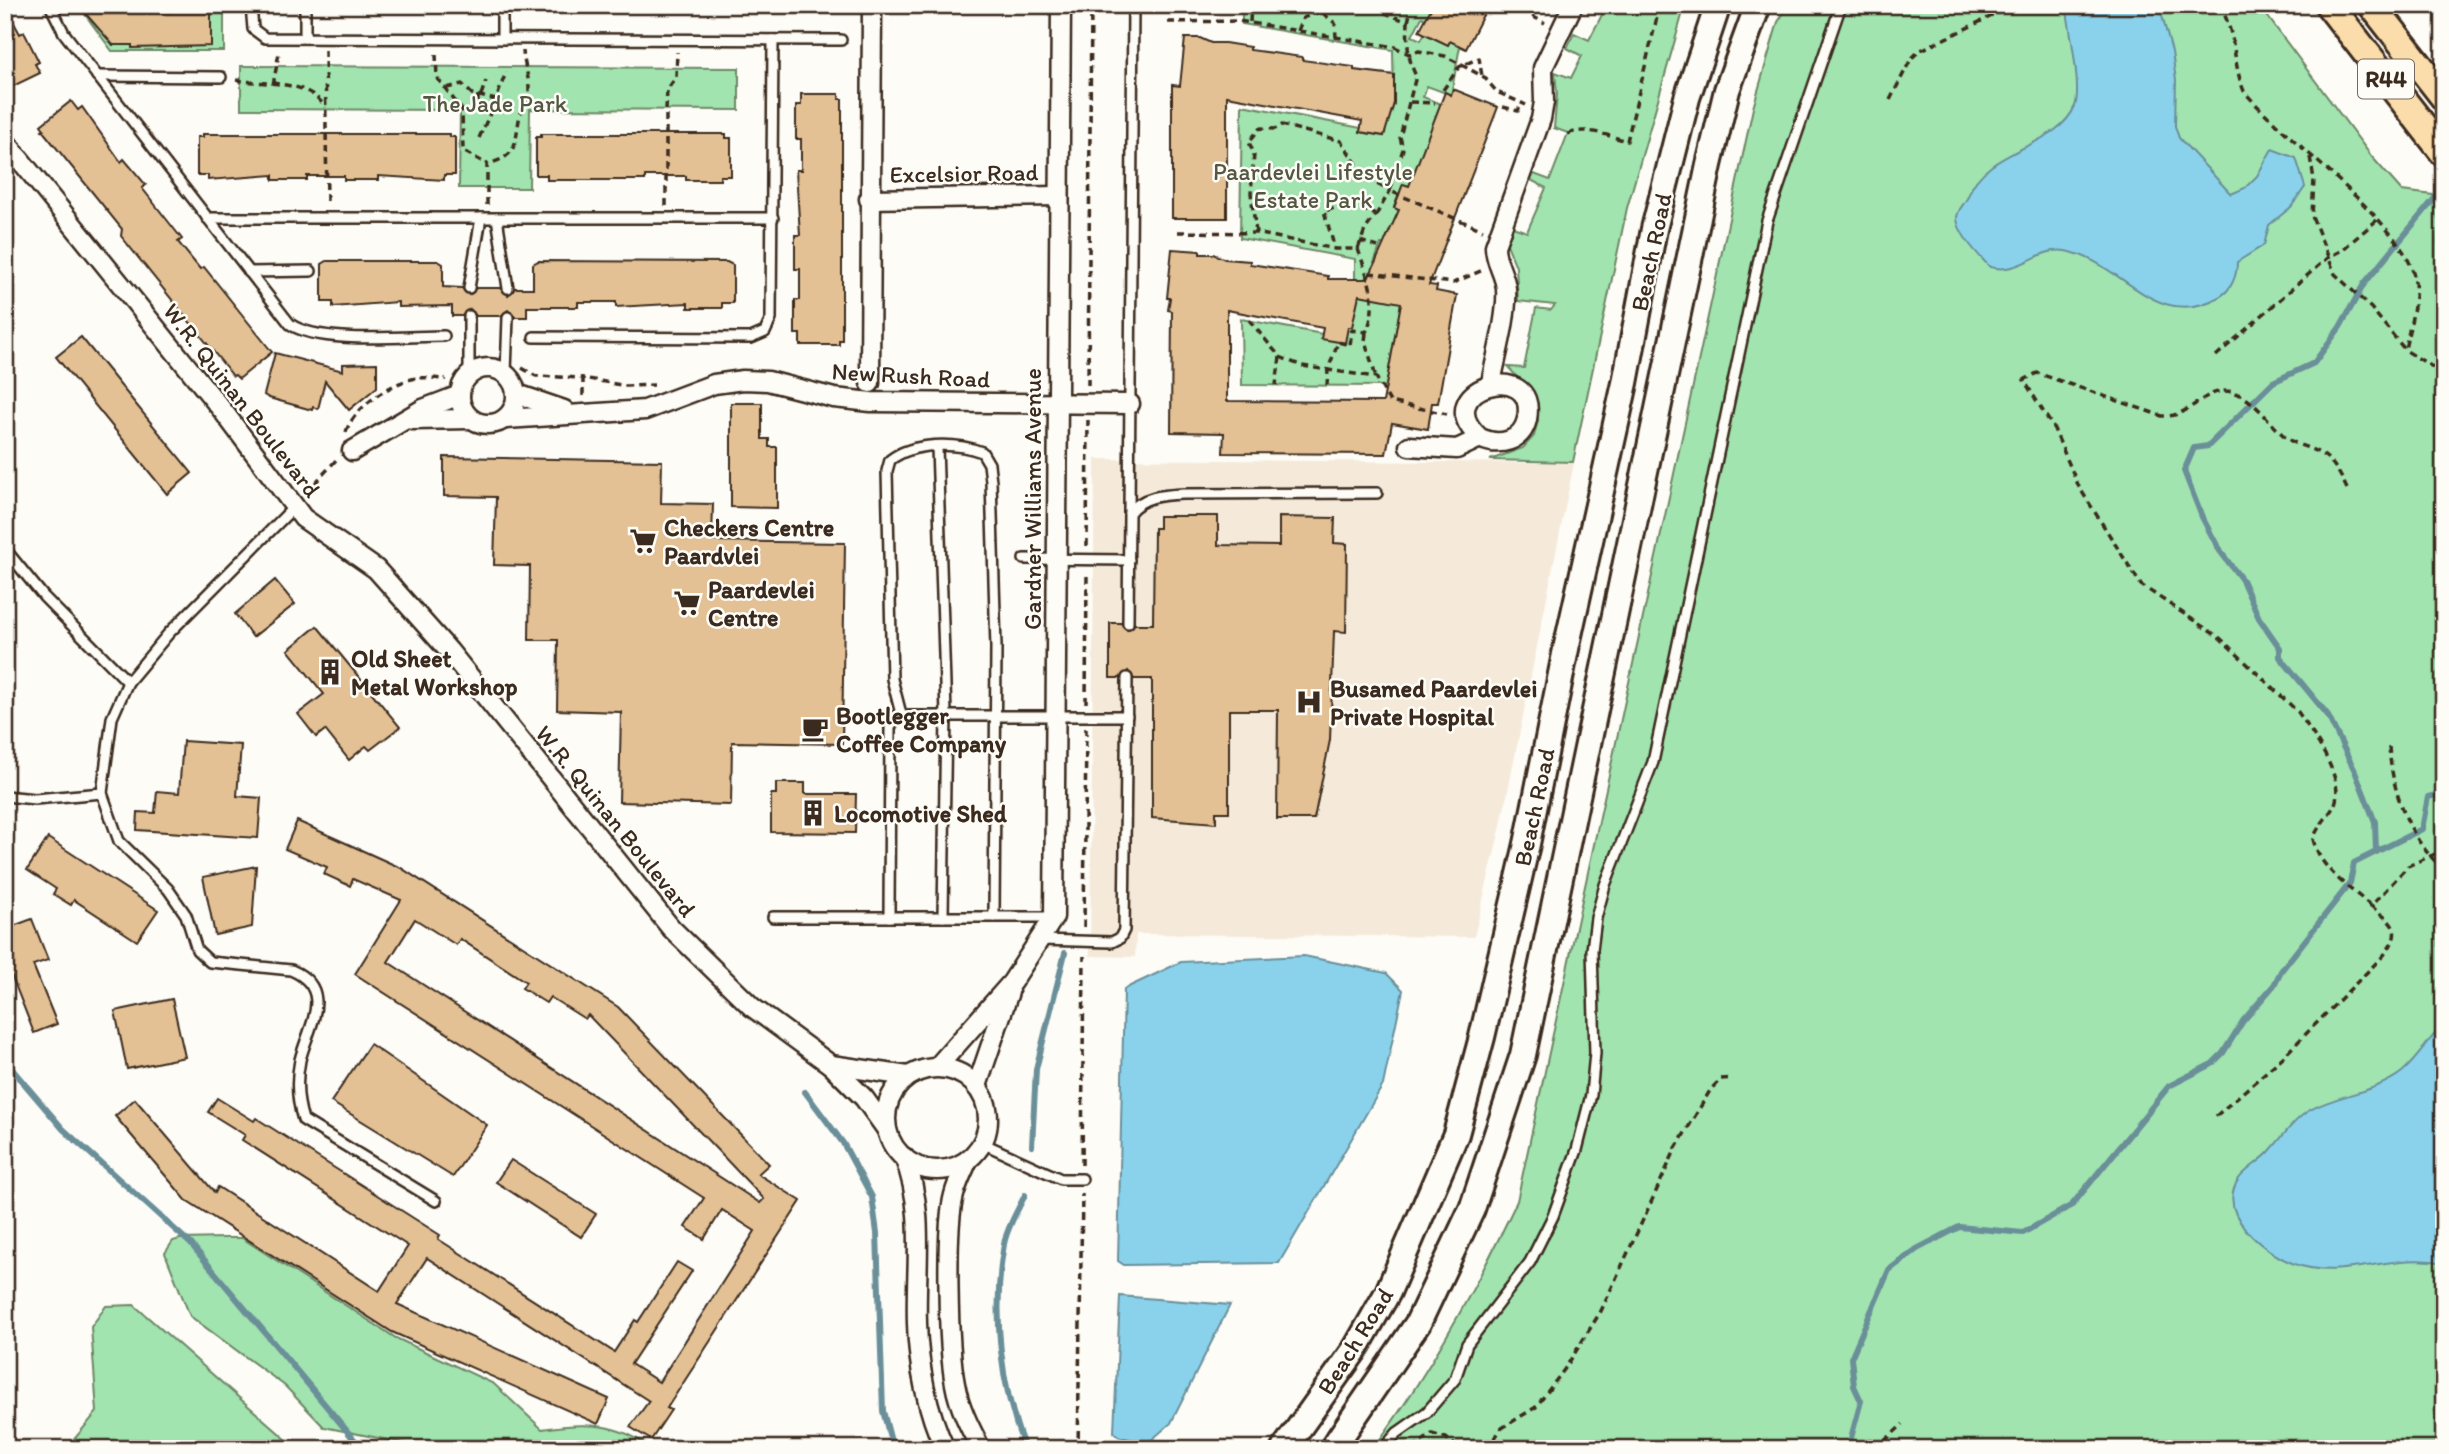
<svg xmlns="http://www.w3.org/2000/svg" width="2449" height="1454" font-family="Itim,sans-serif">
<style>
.built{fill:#f5eada}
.green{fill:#a1e4af;stroke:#6e8766;stroke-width:2}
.water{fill:#8ad2eb;stroke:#6a8f99;stroke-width:2}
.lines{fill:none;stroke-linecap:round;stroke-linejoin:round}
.stream{stroke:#6a8f99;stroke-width:6}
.building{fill:#e3c195;stroke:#3b2a1e;stroke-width:2;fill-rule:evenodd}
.service-casing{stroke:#3b2a1e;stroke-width:14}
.minor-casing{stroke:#3b2a1e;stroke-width:23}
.secondary-casing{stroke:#3b2a1e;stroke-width:30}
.primary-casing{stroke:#3b2a1e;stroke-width:32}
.path{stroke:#3b2a1e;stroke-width:3.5;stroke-dasharray:7 5;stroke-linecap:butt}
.service{stroke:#fdfcf7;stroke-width:9}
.minor{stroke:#fdfcf7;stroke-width:18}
.secondary{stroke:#fdfcf7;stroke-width:24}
.primary{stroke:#fbddab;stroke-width:26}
.labels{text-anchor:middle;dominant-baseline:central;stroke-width:5;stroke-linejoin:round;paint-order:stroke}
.shield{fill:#fdfcf7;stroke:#75695f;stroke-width:2}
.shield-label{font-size:23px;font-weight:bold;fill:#3b2a1e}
.park-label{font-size:24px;fill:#545842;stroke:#fdfcf7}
.street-label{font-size:24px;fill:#3b2a1e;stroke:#fdfcf7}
.poi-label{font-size:24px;font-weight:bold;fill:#3b2a1e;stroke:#fdfcf7;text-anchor:start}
</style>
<rect width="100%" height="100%" fill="#fdfcf7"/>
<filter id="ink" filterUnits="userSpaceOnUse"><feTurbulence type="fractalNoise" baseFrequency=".0143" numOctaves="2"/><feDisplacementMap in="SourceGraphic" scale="14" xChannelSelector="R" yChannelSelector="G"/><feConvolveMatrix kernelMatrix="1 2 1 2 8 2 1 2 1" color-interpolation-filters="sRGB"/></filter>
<g filter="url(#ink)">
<polygon class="built" points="1095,459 1574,463 1500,830 1474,937 1136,934 1135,957 1090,956"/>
<g class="green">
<polygon points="78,5 224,5 224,51 112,51"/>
<polygon points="1242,5 1433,5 1426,19 1422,17 1412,36 1421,40 1427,29 1435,39 1448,45 1450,41 1460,46 1451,95 1427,86 1423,97 1441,104 1409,186 1403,184 1394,207 1399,210 1386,245 1381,244 1374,263 1383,267 1401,303 1386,386 1242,385 1241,319 1322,334 1348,327 1355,311 1355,259 1240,238 1242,105 1361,128 1360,132 1383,136 1394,104 1393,50 1242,24"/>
<polygon points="1607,5 1685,5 1627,208 1573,462 1490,460 1523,448 1534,436 1538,420 1533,395 1508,367 1524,368 1536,308 1551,310 1555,305 1518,301 1516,267 1507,244 1513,227 1527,232 1546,188 1531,180 1534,174 1550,180 1568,133 1554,128 1557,94 1555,72 1571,78 1582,56 1567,48 1574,33 1589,40"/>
<path d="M1789 5H2259L2372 157 2402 191 2433 195 2443 206 2438 242 2444 249V1449H1373C1430 1372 1476 1288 1517 1201L1753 108 1778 22Z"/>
<polygon points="241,66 739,68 739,110 530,109 529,188 459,188 460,110 241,109"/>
<path d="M225 1238H242L396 1338 494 1384 542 1429C583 1422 618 1422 652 1449H417L413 1445 324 1427 285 1386 190 1316 165 1253 173 1241 180 1239Z"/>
<polygon points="134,1305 297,1449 66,1449 97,1412 91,1327 106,1306"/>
</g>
<g class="water">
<path d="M2066 5H2159L2172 52 2176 80 2175 126 2179 138 2231 194 2245 188 2257 176 2272 149 2296 158 2305 187 2291 207 2269 225 2264 245 2237 262C2237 275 2232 290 2219 297 2155 333 2121 260 2065 251 2038 247 2020 275 1990 267 1979 256 1959 235 1957 219 1956 210 1966 203 1968 196 1986 147 2057 149 2075 106 2082 89 2069 26 2066 5Z"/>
<polygon points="1304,956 1386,973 1403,990 1383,1085 1279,1263 1124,1265 1118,1261 1124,989 1181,962"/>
<path d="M2444 1024V1263C2390 1251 2344 1283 2292 1263 2265 1252 2216 1215 2238 1180 2244 1170 2261 1161 2269 1152 2281 1139 2294 1119 2310 1110 2339 1094 2375 1093 2402 1072 2418 1059 2429 1038 2444 1024Z"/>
<polygon points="1120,1296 1230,1305 1171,1423 1147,1444 1118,1436 1114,1432"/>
</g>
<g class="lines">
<g class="stream">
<polyline points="2376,852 2375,822 2355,771 2327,714 2280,657 2280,648 2259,618 2242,580 2220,551 2202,517 2184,471 2194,448 2208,446 2273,382 2314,363 2340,327 2364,284 2435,198"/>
<polyline points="5,1061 63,1129 191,1244 362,1449"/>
<polyline points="805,1092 843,1143 872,1197 877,1233 883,1411 893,1449"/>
<polyline points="1032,1146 1036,1069 1065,953"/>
<path d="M1025 1449C1000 1385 992 1312 1004 1244 1007 1227 1018 1210 1025 1195"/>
<polyline points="1848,1449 1861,1401 1854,1386 1851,1358 1889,1270 1917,1249 1959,1227 2023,1233 2072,1205 2169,1086 2212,1064 2223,1053 2243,1021 2274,985 2281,971 2350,883 2354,863 2422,829 2428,797 2444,793"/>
</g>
</g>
<g class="building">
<polygon points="78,5 130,5 136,12 172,12 172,5 211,5 211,46 132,48 132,45 113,45"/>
<polygon points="1433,5 1488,5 1466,49 1450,41 1448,45 1419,31"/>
<polygon points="5,6 20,34 24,32 39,62 35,64 40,73 5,90"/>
<polygon points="1185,38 1200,38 1211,43 1225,43 1250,47 1250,50 1302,57 1302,60 1354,67 1354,70 1394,75 1394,103 1384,136 1360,132 1362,121 1227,96 1227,218 1172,218 1172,85 1180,86"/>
<path d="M1453 89 1498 107 1429 285 1437 286 1436 291 1457 295 1438 403H1432L1428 429 1392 423 1386 454 1223 453 1224 433 1171 432 1172 311 1168 310 1170 298H1167L1172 249 1200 251V254H1213L1225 259 1250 261V264L1328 276V279H1368L1399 210 1394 208 1403 184 1409 186 1445 92 1451 95ZM1359 295 1401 303 1383 402 1227 401V310L1323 328 1321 339 1345 343 1348 327H1352Z"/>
<polygon points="801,94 839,94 839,99 842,99 842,340 839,340 839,345 800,345 800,334 795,334 795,300 800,300 800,269 795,269 795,235 800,235 796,170 801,170 801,139 796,139 796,105 801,105"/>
<polygon points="71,101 78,110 82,107 121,162 124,159 146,185 142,188 182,239 178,242 200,269 204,267 272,352 239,379 235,375 233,376 121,236 122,229 42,130 44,129 41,125"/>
<polygon points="203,134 450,134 450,137 455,137 455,175 444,175 444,180 378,176 378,180 344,180 344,176 307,176 307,180 273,180 273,175 208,180 208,175 197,175 197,137 203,137"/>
<polygon points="541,134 726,134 726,138 731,138 731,176 720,176 720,180 686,180 686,176 645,176 645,180 547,180 547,175 536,175 536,137 541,137"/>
<polygon points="327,261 438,261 443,264 443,287 462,288 469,295 476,288 501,288 508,295 515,288 533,288 533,264 538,261 727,262 733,265 733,303 722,303 722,308 688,308 688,303 616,307 616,302 578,302 578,307 527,307 527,317 515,317 508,310 501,316 476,316 470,309 462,316 452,316 452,306 398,307 398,302 333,307 333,302 322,302 322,264"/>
<polygon points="81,337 192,473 167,494 56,357"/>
<polygon points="275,353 343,371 343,364 377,363 377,387 349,410 325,381 318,409 313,407 312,410 269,398 264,395"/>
<polygon points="731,403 762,403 762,439 769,439 769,447 777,447 777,508 731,507"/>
<polygon points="444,457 662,461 661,503 713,504 712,541 845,543 842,744 732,742 731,805 619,802 621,712 557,710 558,640 529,640 530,566 494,565 496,497 444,496"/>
<polygon points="1159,516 1218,516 1218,545 1279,546 1279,517 1335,518 1334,543 1347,544 1346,632 1334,631 1330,740 1314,819 1277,819 1278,710 1229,710 1229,812 1216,812 1216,823 1152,818 1152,679 1134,679 1128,671 1120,678 1110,678 1110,623 1121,623 1127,630 1135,624 1153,624 1154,528 1159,528"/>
<polygon points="275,580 295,604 253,637 235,614"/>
<polygon points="317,626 400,727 370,750 366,746 349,760 325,730 316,737 298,714 324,694 288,650"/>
<polygon points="183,741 241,745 237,796 261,798 258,838 137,830 138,812 155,813 157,791 179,793"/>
<polygon points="776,783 805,783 805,794 856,794 855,833 771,832 771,794 776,794"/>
<path d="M297 821 401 868 618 1007 769 1164 758 1174 801 1201 667 1408 671 1410 651 1440 630 1427 649 1401 427 1258 397 1304 609 1399 598 1424 392 1332 186 1200 115 1116 135 1099 215 1193 218 1187 379 1291 408 1246 242 1140 245 1135 208 1112 217 1098 254 1121 256 1118 440 1235 438 1239 614 1352 635 1320 638 1322 677 1262 692 1271 631 1364 659 1382 755 1231 722 1210 704 1239 685 1227 704 1198 355 974 401 900 353 879 350 886 324 874 327 867 285 849ZM415 919 456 945 460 939 526 982 522 988 546 1003 550 997 585 1019 588 1015 764 1199 760 1203 388 962Z"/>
<polygon points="48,838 158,910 137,941 74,900 71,905 53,894 56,889 27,870"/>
<polygon points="256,866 252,927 215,935 203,877"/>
<polygon points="32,919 48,960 33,965 57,1024 34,1033 5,959 5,929"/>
<polygon points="172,999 185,1057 127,1069 115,1011"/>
<polygon points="370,1044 487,1125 453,1177 331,1102"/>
<polygon points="511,1160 596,1214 581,1237 496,1182"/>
</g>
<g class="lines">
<g class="service-casing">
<g id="service">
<path d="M50 5 64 33 290 324C320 345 406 336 444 336"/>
<polyline points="251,5 253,29 265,38 841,40"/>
<polyline points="305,38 305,5"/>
<polyline points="502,38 502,5"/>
<polyline points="97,76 221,77"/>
<polyline points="207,218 773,218"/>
<polyline points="497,218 508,288"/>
<polyline points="249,272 311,271"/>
<polyline points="469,288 481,218"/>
<polyline points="469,316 469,375"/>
<polyline points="534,337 751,338 765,332 771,319 773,40"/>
<polyline points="506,373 508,317"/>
<polyline points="937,447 946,714 943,917"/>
<path d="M294 507 169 633 128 682 112 718 102 793 119 841 168 889 186 915 197 950 210 962 291 970C336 989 308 1027 300 1060 296 1080 297 1101 303 1120L436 1201"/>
<polyline points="1129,513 1133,5"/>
<polyline points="5,549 44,597 128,682"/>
<polyline points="1024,559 1129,560"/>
<path d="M1128 623 1129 513C1142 496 1163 495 1183 494L1377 493"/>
<path d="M901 714 892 679 887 471 890 460C913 442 955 442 982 452L989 464 991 481 996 647 994 917"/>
<polyline points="5,796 35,799 102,793"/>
<polyline points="773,917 1054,917"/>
<polyline points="889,917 890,728 896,716 1127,716"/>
<polyline points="1040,940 1112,942 1120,938 1124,930 1127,678"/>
<polyline points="982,1143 1061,1179 1082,1179"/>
<polyline points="1383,1449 1397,1433 1427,1412 1455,1379 1467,1344 1530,1262 1553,1216 1577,1150 1591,1095 1595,1053 1592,950 1596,918 1605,885 1653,762 1767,221 1841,5"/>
</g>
</g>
<g class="minor-casing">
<g id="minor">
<polyline points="5,141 223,411 303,518 376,569 449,651 671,928 752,1007 831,1065 864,1098 887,1130"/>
<polyline points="869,199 1059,196"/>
<circle cx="488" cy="396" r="28"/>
<polyline points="870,383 872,5"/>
<path d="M1491 383C1496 356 1508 316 1506 289 1505 274 1495 263 1495 246L1541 119 1544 102 1543 68 1573 5"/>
<polyline points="517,394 564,410"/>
<polyline points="506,419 645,410 714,384 743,380 768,381 834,398 871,402 1130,404"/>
<polyline points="412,420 471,419"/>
<path d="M1409 446 1457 449 1480 438C1499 447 1522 442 1527 419 1539 356 1425 389 1480 438"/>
<polyline points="352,451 423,409 460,395"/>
<polyline points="831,1065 908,1076"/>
<polyline points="937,1067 1012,982 1054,917 1061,5"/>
<circle cx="937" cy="1119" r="51"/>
<polyline points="977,1086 1009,992"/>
<path d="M904 1157C926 1211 915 1265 917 1323 918 1365 927 1411 945 1449"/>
<path d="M968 1160C963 1171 957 1183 954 1195 945 1228 948 1348 955 1384 959 1407 970 1428 981 1449"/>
</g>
</g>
<g class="secondary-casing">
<g id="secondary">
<polyline points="1284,1449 1356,1348 1388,1292 1456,1134 1482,1037 1527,844 1566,649 1625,383 1654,229 1687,98 1718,5"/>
<polyline points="1332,1449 1418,1323 1472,1209 1523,1055 1709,165 1727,90 1758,5"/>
</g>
</g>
<g class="primary-casing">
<g id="primary">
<polyline points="2329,5 2444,153"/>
<polyline points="2372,5 2444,97"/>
</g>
</g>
<g class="path">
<path d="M1376 5 1378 10 1408 22C1407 41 1407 58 1416 76L1400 137 1403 149 1390 191 1483 230"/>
<polyline points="1511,5 1545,23"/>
<path d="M2219 5C2237 32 2232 63 2244 91 2281 137 2404 223 2414 276 2419 299 2409 327 2405 350"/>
<polyline points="1168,22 1239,21 1395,47 1409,54 1419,51 1445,56 1484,77 1497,92 1526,105"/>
<polyline points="1250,22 1251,5"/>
<polyline points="1408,22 1412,5"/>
<polyline points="1298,31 1303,18 1320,11 1335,23 1336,37"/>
<polyline points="325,50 327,203"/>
<polyline points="436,54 437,78 462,110 463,151 487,164"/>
<path d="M236 80C265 85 307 79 325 107"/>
<polyline points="273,85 279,53"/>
<polyline points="447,88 462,84 472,94 496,100 506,72"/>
<polyline points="1443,90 1459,67 1479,58 1482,76"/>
<polyline points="478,95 478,108"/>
<polyline points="481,95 486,81"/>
<polyline points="1890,100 1911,59 1919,51 2015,5"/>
<polyline points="1410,102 1435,103"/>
<polyline points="1503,107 1518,111 1521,104"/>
<path d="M1568 134C1586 126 1608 136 1627 141L1660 5"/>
<polyline points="479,138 496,100"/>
<polyline points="2310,157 2314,179 2312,216 2335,274 2371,308 2405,350 2444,374"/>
<path d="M487 205V164C520 156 514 143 520 115 523 105 529 100 529 89 529 76 524 65 523 51"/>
<polyline points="666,206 666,110 667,90 676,77 677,52"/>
<polyline points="1178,232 1256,233 1335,249"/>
<polyline points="1256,233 1251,193 1254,154 1249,142 1260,128 1275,129 1282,125 1341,141 1367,179 1390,191 1376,215"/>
<polyline points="1360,241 1378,247"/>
<path d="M1358 249 1365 230 1376 215 1350 204 1324 211 1335 249H1358C1367 275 1380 304 1366 332L1352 330 1350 345 1338 342 1328 370 1376 377 1390 402 1447 414"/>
<polyline points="1369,273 1453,283 1483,270"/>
<polyline points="1249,320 1280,357 1276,385"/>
<polyline points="1366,333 1365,341 1376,377"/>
<polyline points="2216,356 2327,258 2342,250 2377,220"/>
<polyline points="1280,357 1302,366 1328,370 1327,385"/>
<polyline points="522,368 536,376 583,378"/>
<polyline points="1088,385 1091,5"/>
<polyline points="583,396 583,378 626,386 654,385"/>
<path d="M346 432C353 409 389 384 412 379 423 376 435 379 446 379"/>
<path d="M2347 489C2342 478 2336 466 2327 458 2315 448 2300 447 2288 439 2270 426 2251 391 2225 391 2200 392 2189 418 2162 416L2037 373 2024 380 2054 429 2079 487 2141 585 2220 638 2298 712C2313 734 2347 781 2334 806 2327 818 2318 826 2313 839 2321 871 2347 885 2371 906"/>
<polyline points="307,492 337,459"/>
<polyline points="1087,546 1088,420"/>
<polyline points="1086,703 1087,574"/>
<path d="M2389 747C2392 791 2409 841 2444 869"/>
<polyline points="1084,927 1086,728"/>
<path d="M2216 1116 2283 1057 2384 955C2404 929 2393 924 2371 906L2408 866 2444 850"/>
<polyline points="1082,1165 1084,956"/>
<polyline points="1078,1449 1082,1194"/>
<polyline points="1412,1449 1432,1434 1446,1438 1460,1449"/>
<polyline points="1487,1449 1502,1428 1536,1407 1566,1367 1601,1311 1676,1148 1711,1089 1721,1079 1733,1078"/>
<polyline points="1876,1449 1903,1424"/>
</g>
<use href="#service" class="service"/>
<use href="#minor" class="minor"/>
<use href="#secondary" class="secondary"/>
<use href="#primary" class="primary"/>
</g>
</g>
<defs>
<g id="supermarket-bare" transform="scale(2.1)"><path d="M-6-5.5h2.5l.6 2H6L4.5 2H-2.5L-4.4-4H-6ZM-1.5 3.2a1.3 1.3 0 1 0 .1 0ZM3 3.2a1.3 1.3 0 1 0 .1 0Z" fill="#3b2a1e" stroke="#fdfcf7" stroke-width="2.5" paint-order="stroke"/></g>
<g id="building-bare" transform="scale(2.1)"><path d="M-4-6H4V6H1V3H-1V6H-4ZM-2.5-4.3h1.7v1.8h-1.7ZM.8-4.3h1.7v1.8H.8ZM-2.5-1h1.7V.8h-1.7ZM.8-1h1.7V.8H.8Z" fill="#3b2a1e" stroke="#fdfcf7" stroke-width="2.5" paint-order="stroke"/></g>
<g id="hospital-bare" transform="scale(2.1)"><path d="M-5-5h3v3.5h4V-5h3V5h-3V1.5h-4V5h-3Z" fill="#3b2a1e" stroke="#fdfcf7" stroke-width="2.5" paint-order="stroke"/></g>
<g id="cafe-bare" transform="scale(2.1)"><path d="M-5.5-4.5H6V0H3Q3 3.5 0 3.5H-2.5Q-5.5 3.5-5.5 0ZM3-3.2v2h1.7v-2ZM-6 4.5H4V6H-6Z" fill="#3b2a1e" stroke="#fdfcf7" stroke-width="2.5" paint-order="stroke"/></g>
</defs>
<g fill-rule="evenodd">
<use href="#supermarket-bare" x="643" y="541"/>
<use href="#supermarket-bare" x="687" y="603"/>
<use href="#building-bare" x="330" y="672"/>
<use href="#hospital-bare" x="1309" y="702"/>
<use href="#cafe-bare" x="815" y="729"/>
<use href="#building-bare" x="813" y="813"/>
</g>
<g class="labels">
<rect class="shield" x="2358" y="59.5" width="56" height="39" rx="5"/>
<g class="shield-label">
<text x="2386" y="79">R44</text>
</g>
<g class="park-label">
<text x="495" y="103">The Jade Park</text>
<text x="1313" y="171">Paardevlei Lifestyle<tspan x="1313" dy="28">Estate Park</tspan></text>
</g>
<g class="street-label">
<text transform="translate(964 173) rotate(-1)">Excelsior Road</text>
<text transform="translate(1651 252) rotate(-78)">Beach Road</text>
<text transform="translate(911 375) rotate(3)">New Rush Road</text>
<text transform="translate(242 400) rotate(52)">W.R. Quinan Boulevard</text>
<text transform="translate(1032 499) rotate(-90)">Gardner Williams Avenue</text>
<text transform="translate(1534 807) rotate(-78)">Beach Road</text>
<text transform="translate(616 821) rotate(51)">W.R. Quinan Boulevard</text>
<text transform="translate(1355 1341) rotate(-58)">Beach Road</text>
</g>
<g class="poi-label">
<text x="664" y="527">Checkers Centre<tspan x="664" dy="28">Paardvlei</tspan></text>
<text x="708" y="589">Paardevlei<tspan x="708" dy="28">Centre</tspan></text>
<text x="351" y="658">Old Sheet<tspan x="351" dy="28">Metal Workshop</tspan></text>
<text x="1330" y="688">Busamed Paardevlei<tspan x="1330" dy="28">Private Hospital</tspan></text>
<text x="836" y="715">Bootlegger<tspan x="836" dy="28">Coffee Company</tspan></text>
<text x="834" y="813">Locomotive Shed</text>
</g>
</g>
<rect width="2449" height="1454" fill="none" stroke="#fdfcf7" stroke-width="28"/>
<rect x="14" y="14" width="2421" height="1426" fill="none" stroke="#3b2a1e" stroke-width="2.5" filter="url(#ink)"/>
</svg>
